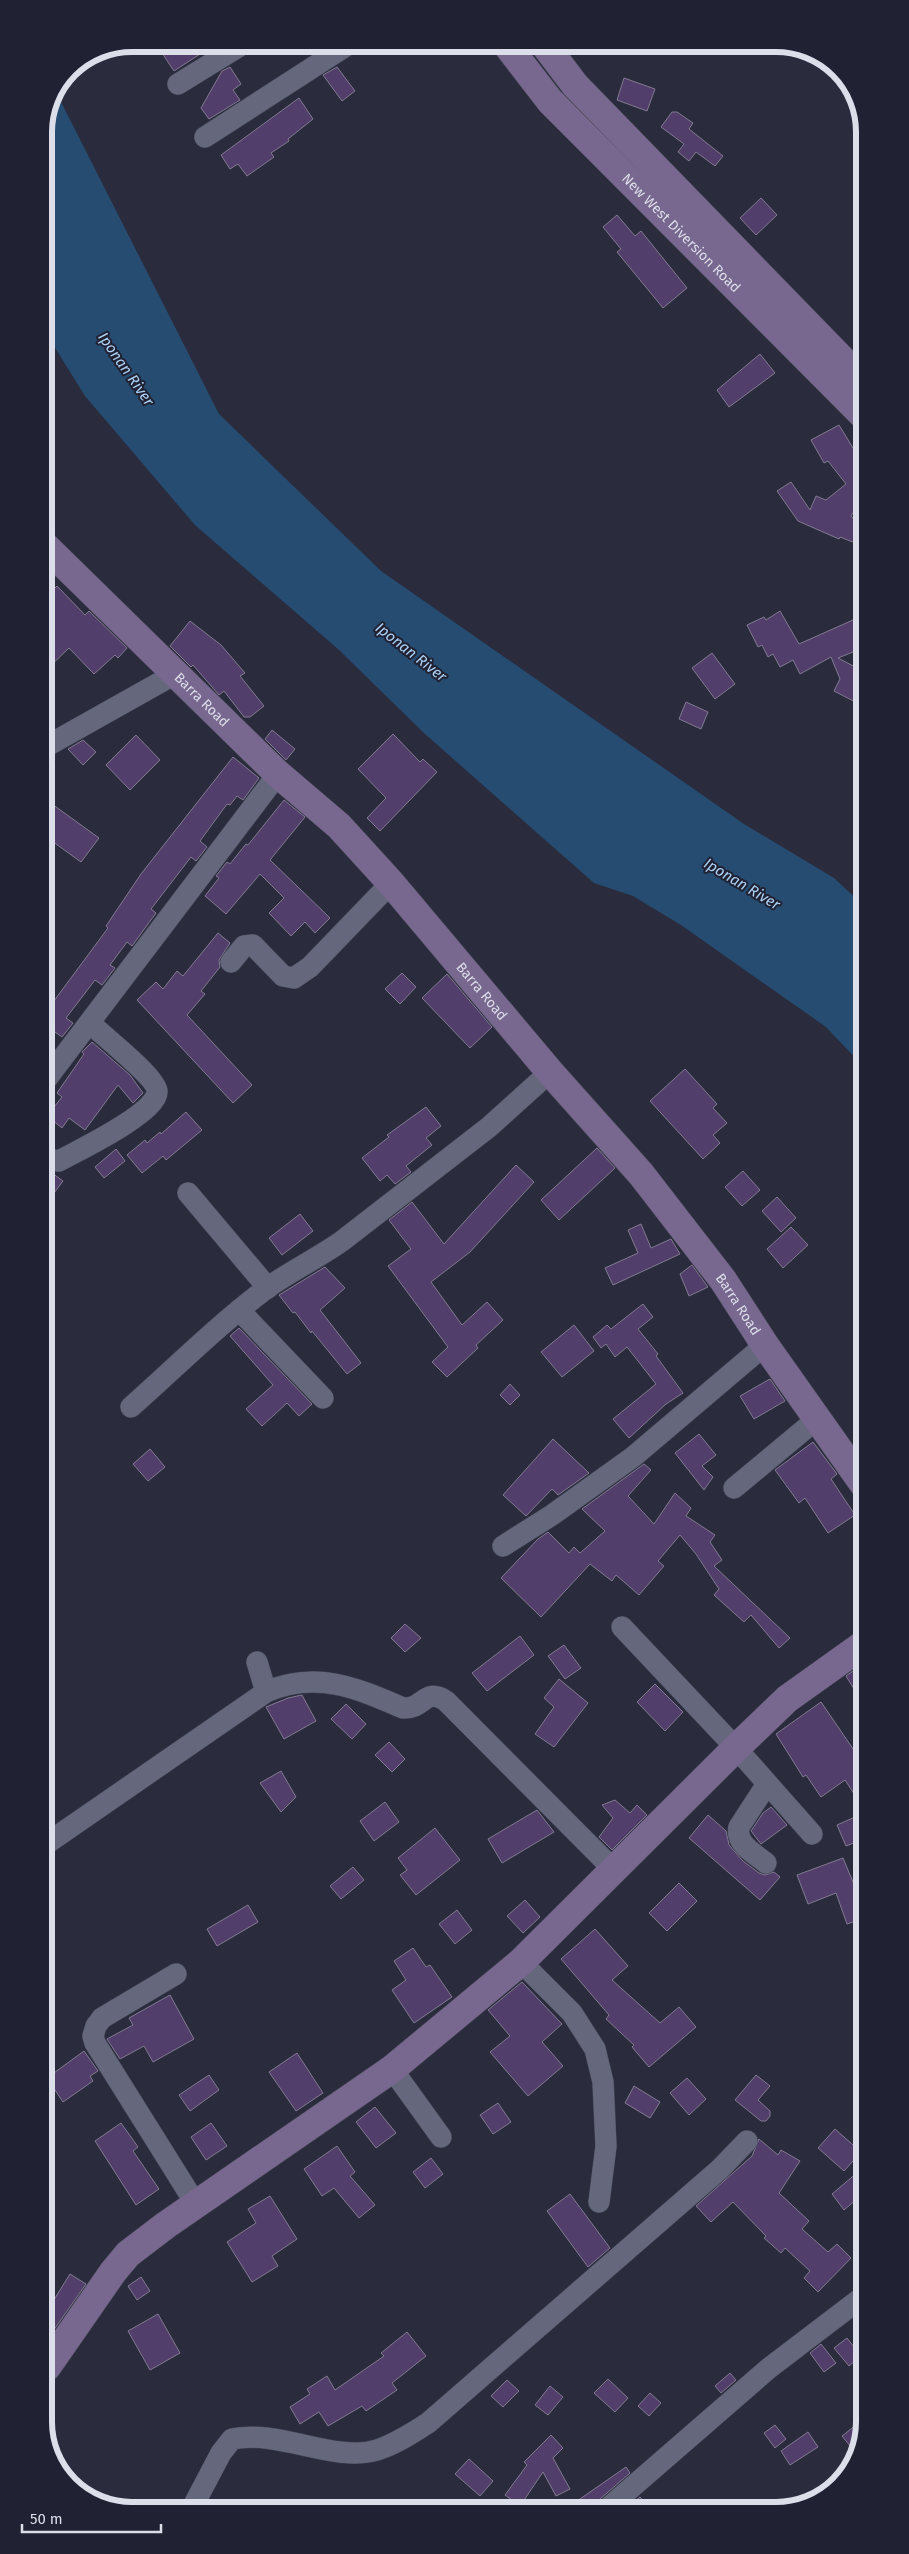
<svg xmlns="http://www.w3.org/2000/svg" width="909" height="2554" font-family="'Fira Sans',sans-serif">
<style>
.water{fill:#264c71}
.building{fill:#513e6b;stroke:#827b8f}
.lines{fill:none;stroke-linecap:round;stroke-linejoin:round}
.street-casing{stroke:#474957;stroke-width:22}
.secondary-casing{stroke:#474957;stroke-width:29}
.street{stroke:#65687d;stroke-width:21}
.secondary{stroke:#78678e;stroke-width:28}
.labels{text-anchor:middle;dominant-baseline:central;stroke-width:4;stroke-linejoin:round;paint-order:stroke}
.street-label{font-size:14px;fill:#dcdeea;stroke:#202233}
.water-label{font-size:15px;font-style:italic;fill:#add1f5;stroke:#202233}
.rim{fill:none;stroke:#dcdeea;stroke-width:6}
</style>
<rect width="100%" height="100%" fill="#2a2c3e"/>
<polygon class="water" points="58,96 219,414 381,571 744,824 834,878 863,905 863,1066 826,1027 681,925 633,896 594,883 425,734 338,649 195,525 85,396 44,330 44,127"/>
<g class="building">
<polygon points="156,44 194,44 200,54 174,71"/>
<polygon points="230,67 241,84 233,90 240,100 209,119 201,108 222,71"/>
<polygon points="337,67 355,91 342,101 323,75"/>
<polygon points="624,78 655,89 647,111 617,100"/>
<polygon points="299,98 313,119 288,139 289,141 271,153 274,157 247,176 238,164 230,169 221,155"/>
<polygon points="672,112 677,112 693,123 689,129 723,156 715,166 696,152 689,161 678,152 684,144 661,127"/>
<polygon points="761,198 777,215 756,235 740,218"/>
<polygon points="617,215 635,236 641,231 687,288 663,308 617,252 621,249 603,227"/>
<polygon points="760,354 775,373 729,407 717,390"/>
<polygon points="839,425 853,448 855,446 863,456 863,468 857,472 858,475 863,471 863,505 860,501 851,516 863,530 863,546 840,537 839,539 798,521 777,491 791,482 810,510 816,496 826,500 846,484 828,461 824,463 811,440"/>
<polygon points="57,586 85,615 89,611 127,648 118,658 115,655 94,674 69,648 45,671 45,598"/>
<polygon points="780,611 799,644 853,620 863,648 838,658 863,671 863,706 834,691 840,679 831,657 800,674 793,660 780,667 773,654 768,657 762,645 758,647 747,625 764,617 766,620"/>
<polygon points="190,621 221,645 245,673 240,676 264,706 250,717 244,717 224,691 219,695 193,665 191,667 170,646"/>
<polygon points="712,653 735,684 715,699 692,668"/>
<polygon points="686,702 708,712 701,729 679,719"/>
<polygon points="272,730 295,749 286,760 265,739"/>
<polygon points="393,734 420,762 423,759 437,772 380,831 367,818 386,798 358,769"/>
<polygon points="136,735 160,760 130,790 106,765"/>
<polygon points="83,740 96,752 83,765 68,749"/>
<polygon points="233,757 259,778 243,800 237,796 230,805 227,804 200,841 207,847 196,861 191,857 151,909 156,913 132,946 127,942 110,965 115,968 102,985 95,980 66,1018 73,1023 62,1037 55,1032 45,1045 45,1013 108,928 106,926 141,874"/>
<polygon points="45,799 99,838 81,862 45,836"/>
<polygon points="284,800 305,817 270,860 330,918 315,933 305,922 291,936 269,913 284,898 260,874 226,914 205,896 219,878 216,876 227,862 230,864 246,844 248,845"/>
<polygon points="218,933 230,943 219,960 220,967 201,991 205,994 187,1015 252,1085 233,1103 137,1000 156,982 163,989 177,971 183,976"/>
<polygon points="402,973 416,987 400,1004 385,989"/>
<polygon points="447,974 492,1027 470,1048 422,998"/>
<polygon points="92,1042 130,1075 143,1093 133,1103 118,1085 85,1130 69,1118 62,1128 47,1116 62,1097 57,1093 84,1054 82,1052"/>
<polygon points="685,1069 717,1104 713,1108 727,1123 713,1135 720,1143 703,1159 650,1101"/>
<polygon points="426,1107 441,1126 426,1138 432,1145 406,1166 411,1172 395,1184 387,1175 380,1181 362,1158 389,1137 387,1135"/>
<polygon points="186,1112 202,1130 166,1160 163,1156 142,1173 127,1155 145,1140 147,1143 160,1132 161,1134"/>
<polygon points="597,1148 615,1168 559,1220 541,1200"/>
<polygon points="116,1149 125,1161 104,1178 95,1167"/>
<polygon points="516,1165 534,1182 470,1252 431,1282 462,1325 487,1302 503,1320 476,1345 478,1348 447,1377 432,1362 448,1347 388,1266 411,1249 389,1220 412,1202 444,1244"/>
<polygon points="743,1171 760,1190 742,1206 725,1187"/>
<polygon points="45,1172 52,1173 63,1181 45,1205"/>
<polygon points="777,1197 796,1218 781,1232 762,1211"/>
<polygon points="300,1214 313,1231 282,1255 269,1238"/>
<polygon points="641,1224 651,1248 671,1239 680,1254 613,1285 605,1268 638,1253 628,1230"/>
<polygon points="791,1227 808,1245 783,1268 767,1249"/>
<polygon points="692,1265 708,1287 689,1296 680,1274"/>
<polygon points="325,1267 345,1288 320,1310 361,1363 347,1374 312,1331 311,1333 295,1312 293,1313 279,1295"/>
<polygon points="643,1304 653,1317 638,1329 658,1354 656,1356 683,1393 666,1404 629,1438 613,1419 656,1384 627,1347 615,1357 606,1344 601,1348 593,1337 607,1325 611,1329"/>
<polygon points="574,1325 594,1351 562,1377 541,1352"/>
<polygon points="239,1328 312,1404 299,1416 287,1403 262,1426 246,1409 273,1385 230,1336"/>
<polygon points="770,1379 785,1401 754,1419 740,1396"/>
<polygon points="510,1384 520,1395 510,1405 500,1395"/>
<polygon points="699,1434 716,1455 702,1466 713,1477 704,1490 675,1453"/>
<polygon points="553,1439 589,1473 558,1495 552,1489 526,1516 503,1495"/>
<polygon points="813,1442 837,1474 831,1479 855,1515 828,1533 805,1498 799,1503 775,1470"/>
<polygon points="150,1449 165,1467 148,1481 133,1464"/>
<polygon points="644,1464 651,1470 628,1496 654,1524 675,1493 691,1508 686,1516 715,1535 710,1542 722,1560 714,1566 790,1638 779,1648 751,1615 744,1622 714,1595 719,1589 696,1554 680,1535 658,1561 664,1566 639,1595 616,1575 612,1581 590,1564 541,1617 501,1578 538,1539 548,1532 569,1553 574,1547 580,1553 605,1531 582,1509"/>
<polygon points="405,1624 421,1638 405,1652 391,1638"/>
<polygon points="520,1636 534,1655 487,1691 472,1673"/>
<polygon points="564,1645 581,1668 565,1679 548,1656"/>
<polygon points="864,1663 864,1705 846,1676"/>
<polygon points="559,1679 588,1703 554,1747 535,1734 554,1707 544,1698"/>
<polygon points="655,1684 683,1712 665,1731 637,1702"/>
<polygon points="302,1695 316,1721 284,1739 266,1707 288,1698"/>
<polygon points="821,1702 864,1765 864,1809 845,1780 821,1797 806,1775 803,1777 776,1734"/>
<polygon points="346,1704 366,1724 352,1739 331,1719"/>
<polygon points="389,1742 405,1759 392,1772 375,1755"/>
<polygon points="281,1771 296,1797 281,1812 260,1783"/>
<polygon points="615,1800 630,1813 637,1805 647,1815 612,1850 599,1837 613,1818 602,1805"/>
<polygon points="385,1802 399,1822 374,1841 360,1821"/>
<polygon points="771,1807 787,1825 761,1844 751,1831 763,1813"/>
<polygon points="537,1810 554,1832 502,1863 488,1839"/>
<polygon points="864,1813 864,1839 846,1846 837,1825"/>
<polygon points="708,1815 726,1831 729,1845 743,1861 759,1873 765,1875 774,1872 780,1877 760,1900 689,1838"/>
<polygon points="435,1828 460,1860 416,1895 400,1875 407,1870 398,1858"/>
<polygon points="843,1858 865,1911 865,1918 847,1924 836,1893 808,1904 797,1875"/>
<polygon points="353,1867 364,1880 341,1899 330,1886"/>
<polygon points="679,1883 697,1901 667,1931 649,1913"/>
<polygon points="525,1900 540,1917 523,1933 507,1916"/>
<polygon points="248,1905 258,1922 217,1946 207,1929"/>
<polygon points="457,1910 472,1930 455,1944 439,1924"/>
<polygon points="595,1929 628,1966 612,1980 660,2023 679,2007 696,2027 649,2067 632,2047 634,2045 606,2019 609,2015 561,1959"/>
<polygon points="413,1948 426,1967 430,1965 452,1997 414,2023 392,1990 406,1980 394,1961"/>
<polygon points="522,1982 562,2024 542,2042 563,2066 528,2096 490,2052 510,2036 488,2010"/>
<polygon points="170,1995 194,2039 153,2062 144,2046 120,2059 107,2039 133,2025 129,2018"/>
<polygon points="84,2051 98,2071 90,2076 93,2081 63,2102 47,2078"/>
<polygon points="297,2053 323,2093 296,2111 269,2072"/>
<polygon points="209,2075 219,2090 190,2111 179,2095"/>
<polygon points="756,2075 770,2086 758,2100 770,2111 770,2116 766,2121 761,2121 735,2100"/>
<polygon points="687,2078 706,2099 689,2115 670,2093"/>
<polygon points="634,2086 660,2102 650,2118 625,2103"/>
<polygon points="498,2103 511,2122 493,2134 480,2115"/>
<polygon points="375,2107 396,2133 376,2148 356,2122"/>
<polygon points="121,2123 138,2147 133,2151 159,2189 136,2205 95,2141"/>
<polygon points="211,2123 227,2146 206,2160 191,2137"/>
<polygon points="835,2129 861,2152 844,2171 818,2148"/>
<polygon points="759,2139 778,2155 781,2150 800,2161 779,2193 809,2221 802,2229 828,2252 837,2244 851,2258 818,2292 804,2278 810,2271 785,2248 781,2253 764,2238 766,2236 733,2202 711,2222 696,2206 752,2156"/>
<polygon points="337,2146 355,2172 350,2176 375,2205 359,2218 334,2188 322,2196 304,2169"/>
<polygon points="431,2158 443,2174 425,2188 413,2172"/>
<polygon points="858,2172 865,2180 865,2192 844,2210 832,2194"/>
<polygon points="570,2194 610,2248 588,2267 547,2211"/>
<polygon points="270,2196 297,2239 272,2256 278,2266 252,2282 227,2242 256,2223 248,2209"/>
<polygon points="70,2274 86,2284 51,2334 47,2332 47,2311"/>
<polygon points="141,2277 150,2291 137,2300 128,2286"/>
<polygon points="158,2314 180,2353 150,2370 128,2331"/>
<polygon points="407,2332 426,2356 392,2383 397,2390 366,2411 362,2406 328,2426 319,2412 300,2424 290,2407 310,2394 307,2389 327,2376 335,2390 384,2356 381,2353"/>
<polygon points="847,2338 861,2356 849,2366 834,2348"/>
<polygon points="821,2344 836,2363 824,2372 810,2353"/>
<polygon points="730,2373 736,2380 721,2393 715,2386"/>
<polygon points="608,2379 628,2398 615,2412 594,2393"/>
<polygon points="507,2380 519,2391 503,2407 491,2396"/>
<polygon points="550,2386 563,2397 548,2415 535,2405"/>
<polygon points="650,2393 661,2403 649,2416 638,2406"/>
<polygon points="865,2418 865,2421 855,2452 842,2436"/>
<polygon points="775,2425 786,2439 775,2448 764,2433"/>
<polygon points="808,2432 818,2447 790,2465 781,2451"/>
<polygon points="551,2435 563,2448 553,2458 570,2489 556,2496 543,2472 520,2506 505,2495 527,2465 524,2462"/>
<polygon points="469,2459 493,2481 480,2496 455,2474"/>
<polygon points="626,2467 630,2473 600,2499 596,2508 567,2508"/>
<polygon points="640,2497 650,2508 627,2508"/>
</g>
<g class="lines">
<g class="street-casing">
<g id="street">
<polyline points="178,84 243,44"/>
<polyline points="205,137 349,44"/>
<polyline points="45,747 175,674"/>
<polyline points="231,962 244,946 253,945 283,976 294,978 310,967 391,883"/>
<polyline points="45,1081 278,774"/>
<path d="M45 1159 59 1161C77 1151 159 1112 157 1091 156 1077 102 1035 90 1023"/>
<polyline points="188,1193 268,1288"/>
<polyline points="239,1310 323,1398"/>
<path d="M131 1407C176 1367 219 1324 267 1288 291 1271 318 1258 342 1241L489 1127 550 1072"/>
<polyline points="734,1488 817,1419"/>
<polyline points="503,1546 552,1515 633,1457 765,1345"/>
<polyline points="622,1627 736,1748 812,1834"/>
<polyline points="257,1662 266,1692"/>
<path d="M46 1844 266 1692C316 1670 357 1688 403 1708 425 1709 424 1687 446 1701L614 1870"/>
<path d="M766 1863C754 1853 735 1844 739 1827L767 1784"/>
<polyline points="521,1962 572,2013 595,2049 603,2082 606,2146 599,2202"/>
<polyline points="176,1974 102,2018 96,2026 93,2036 95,2043 197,2206"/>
<polyline points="392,2069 441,2137"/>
<polyline points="608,2508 768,2369 865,2295"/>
<path d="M191 2510 221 2453 232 2439C279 2429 334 2463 377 2450 396 2444 412 2433 428 2423L720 2169 747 2141"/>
</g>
</g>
<g class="secondary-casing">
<g id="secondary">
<path id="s1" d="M506 44 550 101 863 415"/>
<polyline points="544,44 575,85 862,380"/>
<path id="s2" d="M44 545 278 774 339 826 391 883 550 1072 641 1174 723 1280 765 1345 864 1485"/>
<polyline points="47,2367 113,2272 128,2254 166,2225 392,2069 521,1962 736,1748 787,1699 864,1644"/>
</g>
</g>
<use href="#street" class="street"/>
<use href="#secondary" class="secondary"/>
</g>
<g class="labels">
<g class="street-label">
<text stroke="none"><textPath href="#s1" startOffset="258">New West Diversion Road</textPath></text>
<text stroke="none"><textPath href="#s2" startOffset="221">Barra Road</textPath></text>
<text stroke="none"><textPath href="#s2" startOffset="626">Barra Road</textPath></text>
<text stroke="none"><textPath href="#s2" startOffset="1031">Barra Road</textPath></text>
</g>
<g class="water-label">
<text transform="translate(126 369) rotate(55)">Iponan River</text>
<text transform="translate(411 652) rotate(38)">Iponan River</text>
<text transform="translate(742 884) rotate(31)">Iponan River</text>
</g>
</g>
<path d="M0 0H909V2554H0ZM132 52H776A80 80 0 0 1 856 132V2422A80 80 0 0 1 776 2502H132A80 80 0 0 1 52 2422V132A80 80 0 0 1 132 52Z" fill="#202233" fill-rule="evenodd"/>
<path class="rim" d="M132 52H776A80 80 0 0 1 856 132V2422A80 80 0 0 1 776 2502H132A80 80 0 0 1 52 2422V132A80 80 0 0 1 132 52Z"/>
<path d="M22 2524v8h139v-8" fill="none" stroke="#dcdeea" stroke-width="2.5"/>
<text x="30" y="2524" font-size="15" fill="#dcdeea" stroke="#202233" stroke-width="4" paint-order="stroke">50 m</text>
</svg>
